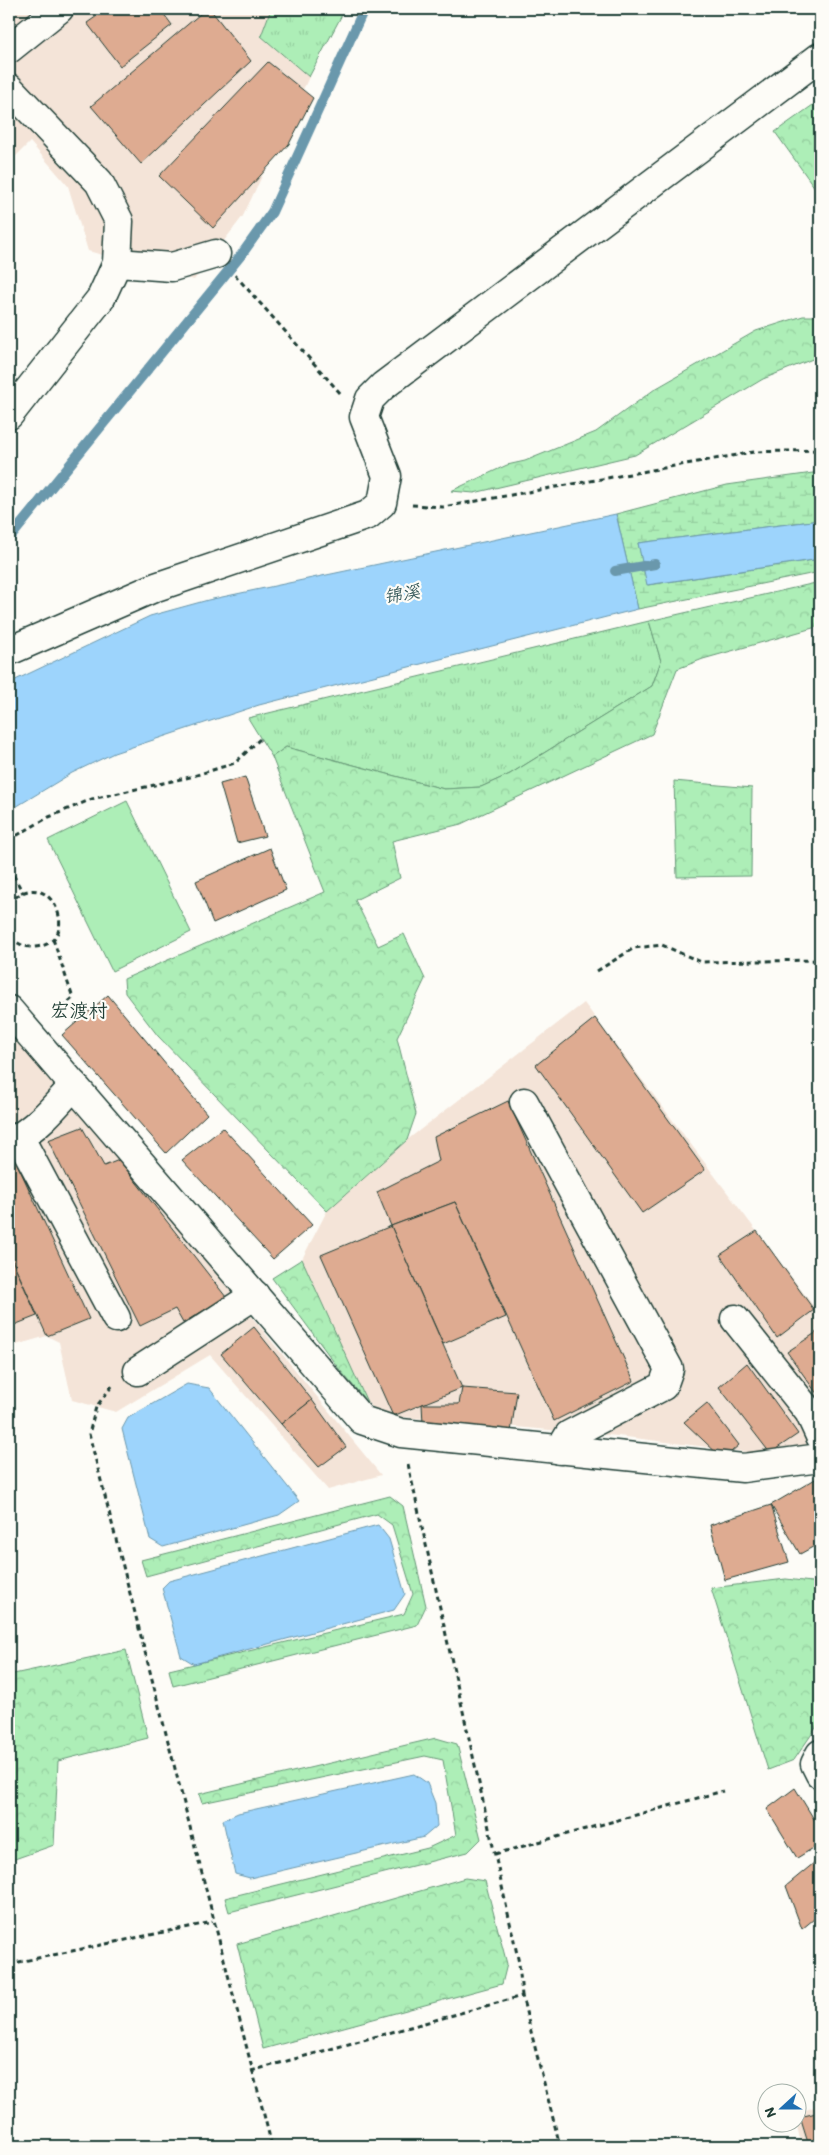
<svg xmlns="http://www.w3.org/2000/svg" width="829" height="2155" font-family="Itim,'LXGW WenKai TC',sans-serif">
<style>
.built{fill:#f4e4d8}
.grass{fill:url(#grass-tufts);stroke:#669676}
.forest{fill:url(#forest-crowns);stroke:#669676}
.wetland{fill:url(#wetland-marsh);stroke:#669676}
.garden{fill:#adeeb7;stroke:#669676}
.water{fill:#9dd4fc;stroke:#6b98ac}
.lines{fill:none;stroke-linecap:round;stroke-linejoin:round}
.stream{stroke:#6b98ac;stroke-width:10}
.building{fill:#deab91;stroke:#1f3d34}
.minor-casing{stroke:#1f3d34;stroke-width:31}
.path{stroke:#1f3d34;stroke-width:3;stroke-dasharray:5 4;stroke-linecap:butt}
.minor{stroke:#fdfcf7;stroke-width:28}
.labels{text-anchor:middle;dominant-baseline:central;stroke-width:4.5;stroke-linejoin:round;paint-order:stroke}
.water-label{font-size:18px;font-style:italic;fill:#385b5c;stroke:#fdfcf7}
.quarter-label{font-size:19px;fill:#1f3d34;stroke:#fdfcf7}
</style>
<defs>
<pattern id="grass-tufts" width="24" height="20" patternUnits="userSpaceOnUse" patternTransform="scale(1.25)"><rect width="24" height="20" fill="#adeeb7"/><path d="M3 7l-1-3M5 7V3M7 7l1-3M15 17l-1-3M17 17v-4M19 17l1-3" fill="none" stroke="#94cd9e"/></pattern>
<pattern id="forest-crowns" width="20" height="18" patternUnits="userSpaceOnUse" patternTransform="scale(1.25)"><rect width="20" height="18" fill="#adeeb7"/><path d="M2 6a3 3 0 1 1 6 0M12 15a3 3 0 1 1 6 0" fill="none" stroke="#94cd9e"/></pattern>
<pattern id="wetland-marsh" width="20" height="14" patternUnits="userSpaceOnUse" patternTransform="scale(1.25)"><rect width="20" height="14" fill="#adeeb7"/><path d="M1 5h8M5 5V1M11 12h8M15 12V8" fill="none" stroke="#94cd9e"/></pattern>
</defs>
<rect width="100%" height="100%" fill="#fdfcf7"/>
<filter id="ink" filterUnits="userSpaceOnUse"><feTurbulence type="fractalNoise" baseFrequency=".02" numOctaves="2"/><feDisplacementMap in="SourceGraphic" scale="10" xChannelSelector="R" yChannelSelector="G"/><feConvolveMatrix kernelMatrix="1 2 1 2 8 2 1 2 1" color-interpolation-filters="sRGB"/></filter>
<g filter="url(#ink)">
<g class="built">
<polygon points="9,9 271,9 261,36 309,77 243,216 194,280 88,251 68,186 30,142 9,163"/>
<polygon points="584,1003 820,1315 820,1444 755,1453 618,1436 380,1415 367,1402 302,1259 327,1211 407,1140"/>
<polygon points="9,1020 381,1475 328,1490 210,1355 116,1412 72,1400 59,1342 47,1336 9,1347"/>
<polygon points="820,2105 820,2146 802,2146 796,2123 797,2113"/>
</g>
<g class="grass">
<polygon points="271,9 345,9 309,77 261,36"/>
<polygon points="649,621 661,661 652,686 510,774 481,787 444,789 286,747 272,757 248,718"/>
</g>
<g class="forest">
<polygon points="820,100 820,195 775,132"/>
<polygon points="803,316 820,316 820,356 763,379 635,455 474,493 451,491 507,465 525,461 596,432 655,389 756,331"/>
<polygon points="820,582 820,626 703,659 677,669 652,734 461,824 392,841 400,878 355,900 378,946 404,934 425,979 397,1038 416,1114 407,1140 327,1211 158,1036 125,993 124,979 325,892 272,757 286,747 444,789 481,787 510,774 652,686 661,661 649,621"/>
<polygon points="674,781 752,788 751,876 677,877"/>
<polygon points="302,1259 367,1402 339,1369 272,1278"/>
<polygon points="390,1496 403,1506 426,1606 417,1625 173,1686 169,1670 404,1614 413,1594 392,1525 377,1514 146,1576 141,1560"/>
<polygon points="786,1579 820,1583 820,1722 794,1760 768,1770 711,1588"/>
<polygon points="126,1650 148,1738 58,1761 54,1845 9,1861 9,1675"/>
<polygon points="436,1738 457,1744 481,1839 468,1852 229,1912 225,1898 428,1848 456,1835 443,1760 425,1756 202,1803 199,1794"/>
<polygon points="465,1878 485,1881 507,1964 502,1984 263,2049 237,1944"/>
</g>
<polygon class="wetland" points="820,472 820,520 638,543 648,585 820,559 820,572 638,609 616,514 727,485"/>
<polygon class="garden" points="127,801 191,932 112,971 48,840"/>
<g class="water">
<polygon points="616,514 638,609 259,705 114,753 72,773 9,811 9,683 150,616 208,600"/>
<polygon points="820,520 820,559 647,585 638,543"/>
<polygon points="187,1384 209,1388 299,1501 279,1515 163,1547 150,1539 122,1429 128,1418"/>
<polygon points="378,1525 389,1539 405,1594 394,1610 194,1664 181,1656 162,1588 169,1581"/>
<polygon points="414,1774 427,1783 435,1803 437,1826 424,1837 250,1878 235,1874 223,1820 238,1813"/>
</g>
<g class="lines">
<g class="stream">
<polyline points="9,539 242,254 272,212 364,9"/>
<polyline points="615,571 655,564"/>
</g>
</g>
<g class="building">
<polygon points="107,9 170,9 163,13 172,25 120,66 87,23"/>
<polygon points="206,9 210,9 251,61 141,164 91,106"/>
<polygon points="268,62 313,98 289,144 213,228 159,176"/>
<polygon points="245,777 265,836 237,843 220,784"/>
<polygon points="270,848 286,890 213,923 196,881"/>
<polygon points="108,995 207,1114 166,1153 62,1035"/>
<polygon points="595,1018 705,1170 642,1213 536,1065"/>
<polygon points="508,1101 634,1381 554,1421 455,1202 391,1226 377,1192 439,1161 434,1137"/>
<polygon points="82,1127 104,1166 119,1160 226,1297 183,1323 175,1309 140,1326 48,1140"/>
<polygon points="223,1128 312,1225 273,1259 182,1160"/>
<polygon points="14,1157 89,1319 47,1336 9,1253 9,1159"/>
<polygon points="455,1202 506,1317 443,1344 391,1226"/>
<polygon points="391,1226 462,1388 393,1416 321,1255"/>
<polygon points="757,1231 814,1310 777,1338 720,1255"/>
<polygon points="9,1253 37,1316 9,1327"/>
<polygon points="254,1327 312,1400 281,1424 221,1354"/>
<polygon points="820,1330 820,1398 787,1352"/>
<polygon points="747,1363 798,1434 770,1453 719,1387"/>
<polygon points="462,1388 517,1392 511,1432 423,1424 422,1404 459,1404"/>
<polygon points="312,1400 346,1447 319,1467 281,1424"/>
<polygon points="707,1403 739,1445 723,1459 684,1422"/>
<polygon points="817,1478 820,1485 820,1543 800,1554 771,1505"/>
<polygon points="771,1505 789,1562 725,1580 710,1525"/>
<polygon points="795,1788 820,1829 820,1844 797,1858 767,1809"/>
<polygon points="820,1858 820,1914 802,1929 786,1886"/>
<polygon points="820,2112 820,2146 809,2146 800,2117"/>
</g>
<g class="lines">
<g class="minor-casing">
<g id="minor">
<polyline points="9,49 59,9"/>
<polyline points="9,88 99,182 119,221 117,263 101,298 9,415"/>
<polyline points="117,263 172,267 216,254"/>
<polyline points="9,651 156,587 368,515 382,503 387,476 364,417 370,399 383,386 820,57"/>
<polyline points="9,1010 362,1420 401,1433 743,1468 820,1458"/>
<polyline points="524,1102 669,1369 663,1386 569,1435 560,1450"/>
<polyline points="20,1138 116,1318"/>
<path d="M9 1143C36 1129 54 1108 74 1085"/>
<polyline points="735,1319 809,1412 820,1436"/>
<polyline points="138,1371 255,1295"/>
<polyline points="820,1754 815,1764 820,1774"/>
</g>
</g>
<g class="path">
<polyline points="235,275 341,394"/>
<polyline points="412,505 443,507 754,452 820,450"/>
<polyline points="9,840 49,817 92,799 190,777 235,763 261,738"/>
<polyline points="9,867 23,893"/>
<path d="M9 904C48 858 86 943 35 947 24 948 15 943 9 934"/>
<polyline points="53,939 73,998 53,1015"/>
<polyline points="597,971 634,948 662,945 701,962 820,960"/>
<polyline points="112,1386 96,1407 89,1434 272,2146"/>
<polyline points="408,1464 519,1963 522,1996"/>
<polyline points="495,1854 723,1791"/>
<polyline points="9,1964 213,1922"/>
<polyline points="251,2071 522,1996 560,2146"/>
</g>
<use href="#minor" class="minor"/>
</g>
</g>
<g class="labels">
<g class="water-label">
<text transform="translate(402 594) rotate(-10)">锦溪</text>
</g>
<g class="quarter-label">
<text x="79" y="1010">宏渡村</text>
</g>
</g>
<rect width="829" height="2155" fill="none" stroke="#fdfcf7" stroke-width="30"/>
<rect x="15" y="15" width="799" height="2125" fill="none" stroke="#1f3d34" stroke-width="2" filter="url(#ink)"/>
<g transform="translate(782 2108) rotate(249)"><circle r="24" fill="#fdfcf7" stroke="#a4b0a9"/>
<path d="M0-4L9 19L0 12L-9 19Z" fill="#1f6fb2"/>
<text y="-8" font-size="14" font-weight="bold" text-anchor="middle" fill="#1f3d34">N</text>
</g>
</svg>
